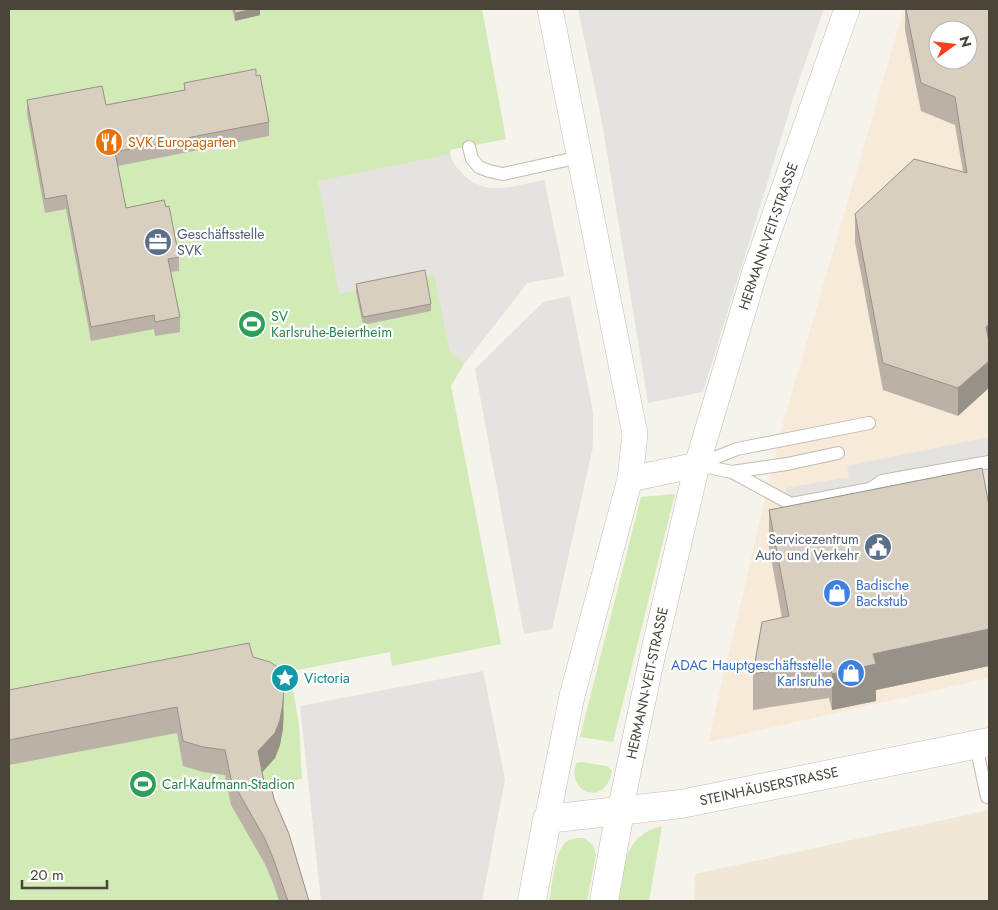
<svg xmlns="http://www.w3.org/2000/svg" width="998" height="910" font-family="Jost,sans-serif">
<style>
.commercial{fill:#f7ead8;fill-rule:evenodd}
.education{fill:#efe8d6}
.green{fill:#d2eab5}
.parking{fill:#e5e3e0}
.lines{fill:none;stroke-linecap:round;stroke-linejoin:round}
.service-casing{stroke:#c2bbae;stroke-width:14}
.minor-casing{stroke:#c2bbae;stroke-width:26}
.tertiary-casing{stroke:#c2bbae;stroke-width:29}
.service{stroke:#fff;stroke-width:12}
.minor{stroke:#fff;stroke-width:25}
.tertiary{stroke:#fff;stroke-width:28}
.wall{fill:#bab2a6}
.shaded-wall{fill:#979187}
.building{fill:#d8cfc1;stroke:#979187;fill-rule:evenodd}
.labels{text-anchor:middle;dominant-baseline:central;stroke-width:4.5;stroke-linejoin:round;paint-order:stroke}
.food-label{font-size:14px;fill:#c56008;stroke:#fff;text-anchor:start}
.service-label{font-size:14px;fill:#4e5e75;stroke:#fff;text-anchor:start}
.street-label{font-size:14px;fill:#4b4439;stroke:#fff}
.leisure-label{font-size:14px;fill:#27864d;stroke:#fff;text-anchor:start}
.shop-label{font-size:14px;fill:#366cbe;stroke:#fff;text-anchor:start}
.culture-label{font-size:14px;fill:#0d838f;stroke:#fff;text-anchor:start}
</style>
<rect width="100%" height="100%" fill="#f6f3ec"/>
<path class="commercial" d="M905 9H989V678L708 742 783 423 898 29ZM938 30H968V60H938Z"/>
<polygon class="education" points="989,810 989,901 694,901 695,874"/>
<g class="green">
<path d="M9 9H482L506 139 450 150C450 159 454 165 460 171 481 199 516 186 544 180L564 276 527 283 464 364 451 386 501 644 392 666 390 652 272 675 290 672 299 724 302 779 254 789 300 901H9Z"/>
<polygon points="675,494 613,742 580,737 641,497"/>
<path d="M581 762 607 766 612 771C606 807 566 794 576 763Z"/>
<path d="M662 826 649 901H618C624 868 623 835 662 826Z"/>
<path d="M584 838 593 845 596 855 587 901H549C552 888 555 851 565 843 570 838 578 838 584 838Z"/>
</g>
<g class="parking">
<polygon points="578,9 824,9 798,83 703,392 648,403 602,122"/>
<polygon points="450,154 452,162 462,174 472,182 487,188 506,188 544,180 564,276 527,283 464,364 450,352 434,275 339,294 318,181"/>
<polygon points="570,296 593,412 593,447 552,629 524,634 475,369 543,302"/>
<polygon points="989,437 989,501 796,539 786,488 849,477 847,466"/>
<polygon points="483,671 505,779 482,901 321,901 300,706"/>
</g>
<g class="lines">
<g class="service-casing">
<g id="service">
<polyline points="469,147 472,159 479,167 489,171 503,174 580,157"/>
<polyline points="697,465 737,449 869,423"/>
<polyline points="698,465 732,472 787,464 838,453"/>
<polyline points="732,472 791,504 870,489 882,481 989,462"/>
<polyline points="976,745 987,797"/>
</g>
</g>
<g class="minor-casing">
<g id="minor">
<polyline points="630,479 697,465"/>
<polyline points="620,811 650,667 697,465 755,271 847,9"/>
<polyline points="547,819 572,696 630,479 635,434 550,9"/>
</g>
</g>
<g class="tertiary-casing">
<g id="tertiary">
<polyline points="532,901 547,819 681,804 989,742"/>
<polyline points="604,901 620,811"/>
</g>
</g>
<use href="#service" class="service"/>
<use href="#minor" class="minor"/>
<use href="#tertiary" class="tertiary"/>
</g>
<g class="wall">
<polygon points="232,9 260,9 260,15 235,21"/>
<polygon points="905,9 989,9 958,416 883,390 855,242 855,214 963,172 955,125 921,111 905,30"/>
<polygon points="256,76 269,122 269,136 118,166 126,208 166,207 179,257 179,271 171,272 180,317 180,332 155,336 154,329 91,341 66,209 45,213 27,114 27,100 106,105 184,90 184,83"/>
<polygon points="356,284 431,304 431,311 363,325 356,292"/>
<polygon points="989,506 989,666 876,690 876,701 832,710 829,698 753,710 753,674 782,618 769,547 769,510"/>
<polygon points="253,657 284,712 283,728 280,745 275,758 262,772 265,787 274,799 309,901 279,901 273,883 265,864 231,805 225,775 203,772 183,766 177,733 9,765 9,690"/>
</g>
<g class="shaded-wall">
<polygon points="254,9 260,9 260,15 235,21 235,13"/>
<polygon points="989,324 989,352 986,327"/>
<polygon points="989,361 989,388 958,416 958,388"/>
<polygon points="989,629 989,666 876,690 876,701 832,710 832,674 873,654"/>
<polygon points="284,687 283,728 280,745 275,758 258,777 258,751"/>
</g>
<g class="building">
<polygon points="234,9 254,9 235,13"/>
<path d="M906 9H989V324L986 327 989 342V361L958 388 883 363 855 214 914 159 967 173 955 97 921 83ZM938 30H968V60H938Z"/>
<polygon points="256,69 256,76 260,75 269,122 115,152 126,208 164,200 166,207 169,206 179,257 168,259 180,317 155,322 154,315 91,327 66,195 45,199 27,100 102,86 106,105 185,90 184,83"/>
<polygon points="425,270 431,304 363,317 356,284"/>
<polygon points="982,468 989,506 989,629 873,654 876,664 832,674 829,661 753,674 762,622 789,616 769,510"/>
<polygon points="249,643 253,657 270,662 276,666 281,674 284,687 283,703 280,720 275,733 258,751 265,787 271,786 274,799 289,834 309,901 288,901 273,858 265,839 231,779 225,750 203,747 183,741 177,707 9,740 9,690"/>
</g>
<defs>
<g id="restaurant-disc" transform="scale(1.4375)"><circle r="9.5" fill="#e8710a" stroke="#fff"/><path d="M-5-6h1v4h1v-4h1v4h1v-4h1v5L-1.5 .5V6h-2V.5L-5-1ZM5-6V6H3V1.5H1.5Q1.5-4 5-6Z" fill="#fff"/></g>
<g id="office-disc" transform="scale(1.4375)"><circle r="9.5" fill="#5c6f8a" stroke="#fff"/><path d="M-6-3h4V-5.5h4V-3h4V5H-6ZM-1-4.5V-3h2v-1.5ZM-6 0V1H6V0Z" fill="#fff"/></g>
<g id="stadium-disc" transform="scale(1.4375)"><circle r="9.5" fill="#2e9e5b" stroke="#fff"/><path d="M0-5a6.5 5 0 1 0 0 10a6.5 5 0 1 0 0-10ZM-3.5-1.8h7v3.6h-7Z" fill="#fff"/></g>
<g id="civic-disc" transform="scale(1.4375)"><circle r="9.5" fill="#5c6f8a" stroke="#fff"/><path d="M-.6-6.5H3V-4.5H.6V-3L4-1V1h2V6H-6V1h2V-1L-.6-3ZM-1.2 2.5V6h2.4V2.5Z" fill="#fff"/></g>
<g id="shop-disc" transform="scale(1.4375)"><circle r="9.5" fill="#3f7fe0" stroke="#fff"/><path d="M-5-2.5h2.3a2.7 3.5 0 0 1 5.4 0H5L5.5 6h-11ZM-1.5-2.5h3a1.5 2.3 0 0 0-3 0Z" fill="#fff"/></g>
<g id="sight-disc" transform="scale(1.4375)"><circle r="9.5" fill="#0f9aa8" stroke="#fff"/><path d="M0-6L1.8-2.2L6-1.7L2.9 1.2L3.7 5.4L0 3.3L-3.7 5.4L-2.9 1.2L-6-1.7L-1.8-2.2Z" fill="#fff"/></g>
</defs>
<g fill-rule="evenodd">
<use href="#restaurant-disc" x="109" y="142"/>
<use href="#office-disc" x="158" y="242"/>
<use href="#stadium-disc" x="252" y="324"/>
<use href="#civic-disc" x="878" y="547"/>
<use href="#shop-disc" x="837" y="593"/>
<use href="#shop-disc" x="851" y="673"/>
<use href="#sight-disc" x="285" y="678"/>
<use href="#stadium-disc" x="143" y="784"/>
</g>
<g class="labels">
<g class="food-label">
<text x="128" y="142">SVK Europagarten</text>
</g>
<g class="service-label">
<text x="177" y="234">Geschäftsstelle<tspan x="177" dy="16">SVK</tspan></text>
<text x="859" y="539" text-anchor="end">Servicezentrum<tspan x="859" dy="16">Auto und Verkehr</tspan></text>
</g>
<g class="street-label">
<text transform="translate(768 236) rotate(-71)">HERMANN-VEIT-STRASSE</text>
<text transform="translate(647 683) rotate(-78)">HERMANN-VEIT-STRASSE</text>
<text transform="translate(769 786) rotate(-12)">STEINHÄUSERSTRASSE</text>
</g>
<g class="leisure-label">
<text x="271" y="316">SV<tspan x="271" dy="16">Karlsruhe-Beiertheim</tspan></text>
<text x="162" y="784">Carl-Kaufmann-Stadion</text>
</g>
<g class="shop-label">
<text x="856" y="585">Badische<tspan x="856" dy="16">Backstub</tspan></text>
<text x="832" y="665" text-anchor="end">ADAC Hauptgeschäftsstelle<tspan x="832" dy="16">Karlsruhe</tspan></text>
</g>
<g class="culture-label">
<text x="304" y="678">Victoria</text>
</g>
</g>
<rect width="998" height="910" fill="none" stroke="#4b4439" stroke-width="20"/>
<g transform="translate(953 45) rotate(75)"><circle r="24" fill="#ffffff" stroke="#b7b4b0"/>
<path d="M0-4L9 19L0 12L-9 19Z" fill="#fc3f1d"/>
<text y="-8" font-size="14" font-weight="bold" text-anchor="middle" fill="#4b4439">N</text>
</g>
<path d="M22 880v8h85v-8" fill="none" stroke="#4b4439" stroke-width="2.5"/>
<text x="30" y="880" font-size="15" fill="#4b4439" stroke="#ffffff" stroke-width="4" paint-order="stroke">20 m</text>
</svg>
